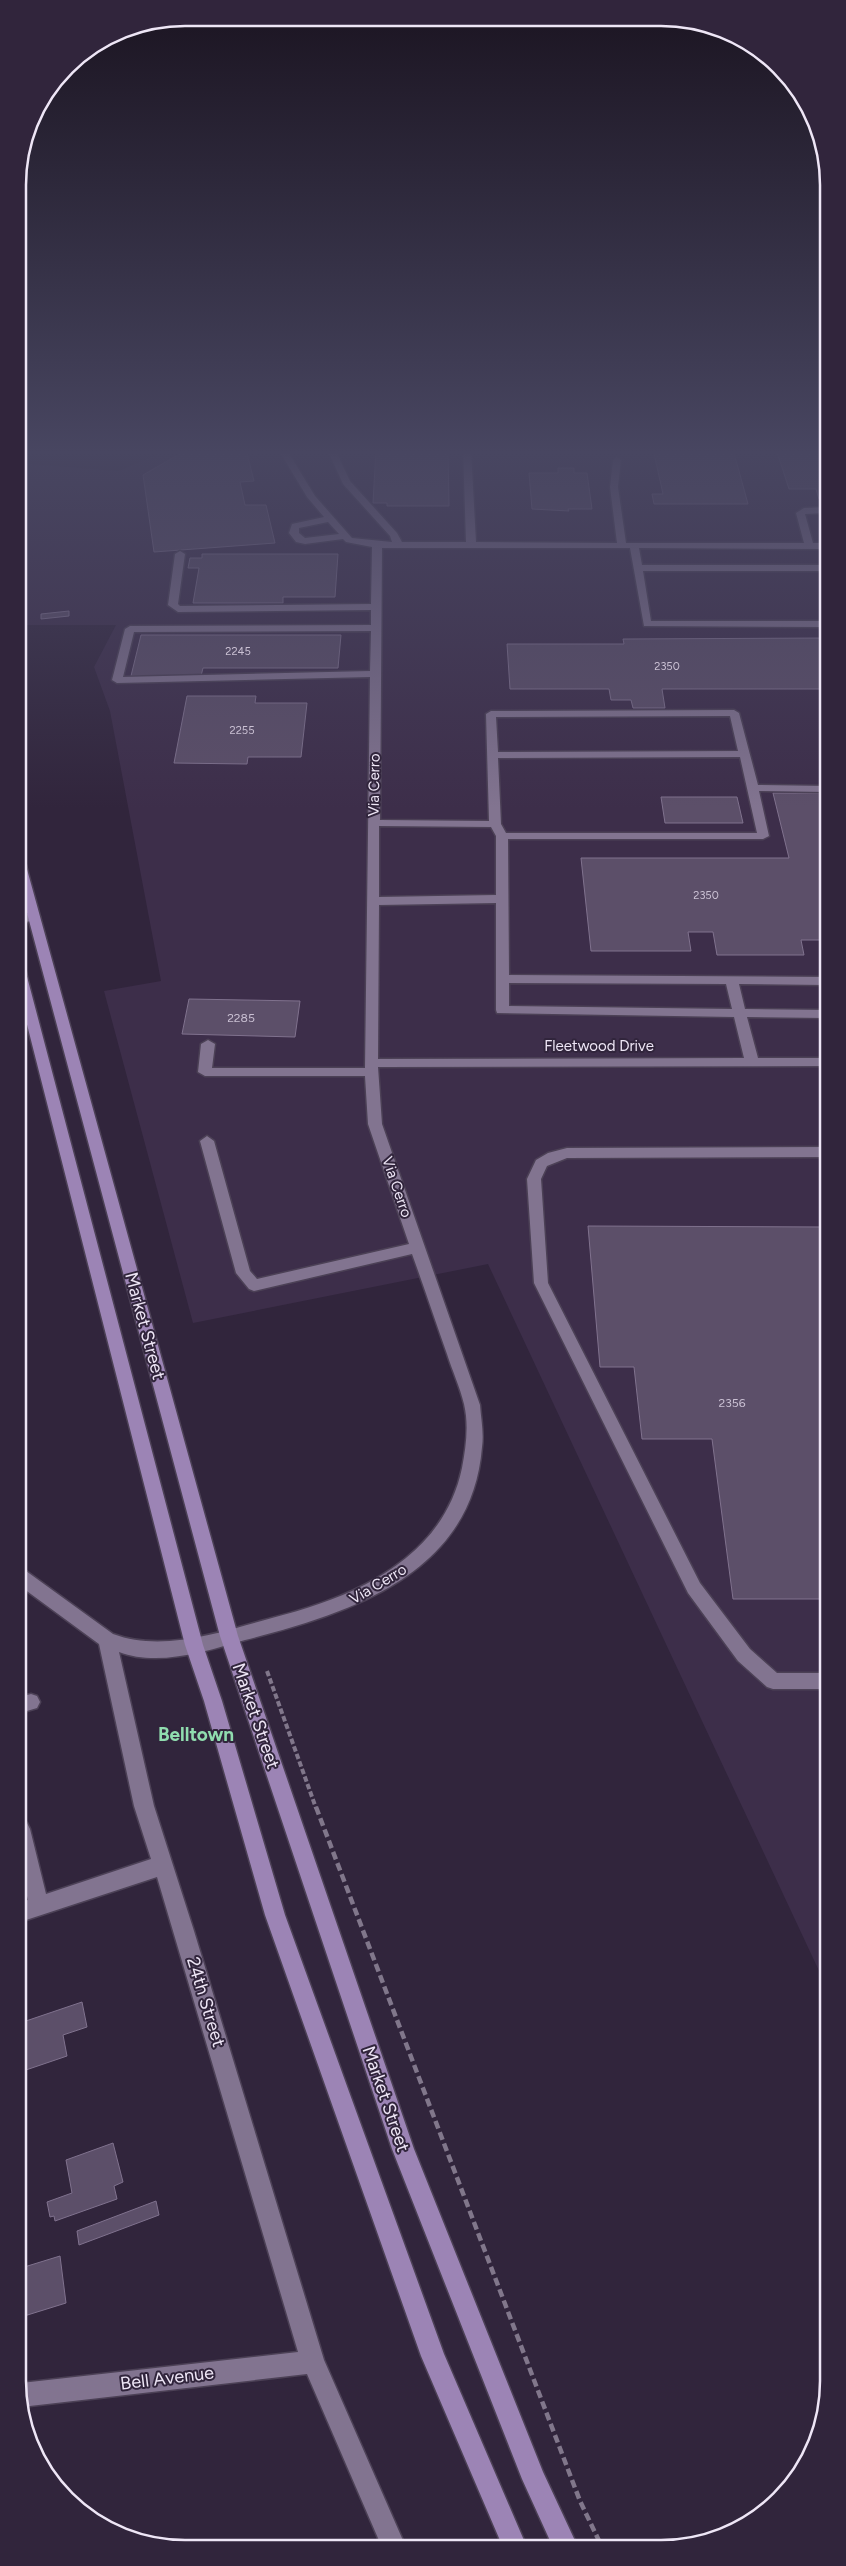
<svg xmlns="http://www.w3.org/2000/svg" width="846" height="2566" font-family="Figtree,sans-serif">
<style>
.built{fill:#3d2e4a}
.building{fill:#5c4f69;stroke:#80728e}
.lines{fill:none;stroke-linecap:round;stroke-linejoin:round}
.minor-casing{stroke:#4c4156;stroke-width:3}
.major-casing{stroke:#4c4156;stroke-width:3}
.path-far1{stroke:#81778b;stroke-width:4;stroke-dasharray:5.5 2.5;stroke-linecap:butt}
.path{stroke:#81778b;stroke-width:4.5;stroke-dasharray:8 4;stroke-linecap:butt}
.minor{fill:#827490;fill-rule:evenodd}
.major{fill:#9c84b5;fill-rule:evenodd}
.labels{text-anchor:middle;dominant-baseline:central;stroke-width:4;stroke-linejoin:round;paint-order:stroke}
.far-number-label{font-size:11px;fill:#cac0d3}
.number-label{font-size:12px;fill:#cac0d3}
.street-label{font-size:15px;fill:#eee6f6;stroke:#31253c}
.near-street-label{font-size:18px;fill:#eee6f6;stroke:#31253c}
.near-neighbourhood-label{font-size:19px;font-weight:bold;fill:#90ddaf;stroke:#31253c}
.rim{fill:none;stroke:#eee6f6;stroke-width:2.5}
</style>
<rect width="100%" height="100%" fill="#31253c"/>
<polygon class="built" points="171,449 826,449 828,1990 488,1264 193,1323 104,991 161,981 110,711 94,667 116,625 18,625 18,463 118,471"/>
<g class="building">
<polygon points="188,449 246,449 254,481 240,482 245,505 266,505 275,543 154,552 143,475"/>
<polygon points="376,449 448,449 449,506 387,506 387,503 373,503"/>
<polygon points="653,449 733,449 748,504 654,504 652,494 663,494"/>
<polygon points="776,449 826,449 826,499 819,499 816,489 789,489"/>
<polygon points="558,468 574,468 574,473 587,473 592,509 568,509 569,511 532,509 529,473 558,473"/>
<polygon points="202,554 338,554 335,597 283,597 283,603 193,603 199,568 188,568 190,558 202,558"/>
<polygon points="69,611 69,616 41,619 41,614"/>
<polygon points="141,635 341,635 338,668 203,668 201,676 131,676"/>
<polygon points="826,638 826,689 662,689 665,708 633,708 631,700 611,700 609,689 510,689 507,644 624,644 623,639"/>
<polygon points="187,696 256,696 255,703 307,703 301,757 248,757 247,764 174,763"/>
<polygon points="773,793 826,793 826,940 801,940 804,955 717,955 713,932 688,932 691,951 591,951 581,858 789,858"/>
<polygon points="661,797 737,797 743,823 665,823"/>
<polygon points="189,999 300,1001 295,1037 182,1034"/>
<polygon points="588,1226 827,1227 827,1599 733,1599 712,1439 642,1439 634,1367 600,1367"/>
<polygon points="82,2002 87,2027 63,2035 67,2056 20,2072 20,2023"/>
<polygon points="113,2143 123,2182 114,2186 117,2199 55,2221 54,2216 50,2217 47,2202 72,2193 66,2160"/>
<polygon points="156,2201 159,2215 79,2245 77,2231"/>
<polygon points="60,2256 66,2303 21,2317 21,2268"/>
</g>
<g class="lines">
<g class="minor-casing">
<g id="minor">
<path d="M273 449 287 450 315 496 352 538 392 542 390 536 343 484 327 449H335L350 481 397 533 402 542H466L463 449H471L476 542 617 543 610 487 613 460 617 457 621 460 618 487 626 543H804L796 513 804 508 826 507V513L805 514 813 543H826V549L639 548 642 565H826V571H643L651 621H826V627L644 626 630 548H382L380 820 489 821 486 714 491 711 734 710 739 713 758 785 826 786V792L759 791 769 836 763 839H508L509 975 826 977V985L739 984 745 1009 826 1010V1018L747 1017 758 1058H826V1066L378 1067 382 1124 480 1405C481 1419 484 1433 482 1447 472 1574 351 1613 245 1640 207 1651 158 1667 119 1652L154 1806 194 1931 324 2360 405 2545H381L307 2374 21 2407V2383L298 2352 157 1877 20 1922V1902L28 1900 20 1869V1820L27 1823 30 1829 46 1894 151 1859 134 1806 99 1644 20 1586V1569L26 1571 113 1634C164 1653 223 1631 272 1618 355 1597 443 1559 462 1468 466 1447 469 1425 464 1404 460 1387 452 1370 447 1354 435 1320 424 1287 412 1254L254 1291 249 1289 236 1273 200 1141 207 1136 214 1141 250 1271 257 1279 409 1244 368 1124 365 1076H205L198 1072 201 1044 208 1040 215 1044 212 1068H365L370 677 117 683 112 680 125 629 130 626 371 625V610L178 612 168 605 175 554 180 551 185 554 178 604 180 606 371 604 372 547 346 542 343 539 305 544 296 542 289 533 292 524 324 517 307 497 281 454ZM328 522 339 534 305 538 299 533V528ZM371 631 370 671 123 677 134 632ZM730 716 738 751 498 752 496 717ZM740 757 757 833H506L501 824 498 758ZM379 826 491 827 496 836V895L379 897ZM496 903V1010L497 1013 734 1017 744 1058 378 1059 379 905ZM509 983 726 984 732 1009 509 1006Z"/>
<polygon points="34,913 40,917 38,920 19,923 19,915"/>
<polygon points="827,1147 827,1157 567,1158 547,1166 541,1179 548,1283 700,1583 750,1649 777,1673 827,1673 827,1689 773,1689 767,1687 738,1661 688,1593 534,1283 527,1179 536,1160 548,1153 567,1148"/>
<polygon points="31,1694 37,1696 40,1702 37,1708 20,1713 20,1697"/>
</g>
</g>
<g class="major-casing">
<g id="major">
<polygon points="19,859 25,862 238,1636 414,2149 543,2472 577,2545 552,2545 522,2479 392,2149 220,1636 19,883"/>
<polygon points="19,965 25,969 203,1645 222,1701 285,1915 444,2354 526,2545 502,2545 421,2356 265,1915 204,1701 185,1645 19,993"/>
</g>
</g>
<polyline class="path-far1" points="267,1671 316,1808"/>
<polyline class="path" points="316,1807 580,2501 601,2545"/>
<use href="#minor" class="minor"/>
<use href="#major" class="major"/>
</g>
<linearGradient id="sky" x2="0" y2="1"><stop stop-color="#1b1421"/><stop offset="0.56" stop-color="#484661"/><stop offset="1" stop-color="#484661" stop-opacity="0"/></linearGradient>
<rect width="846" height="808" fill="url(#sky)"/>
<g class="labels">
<g class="far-number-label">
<text x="238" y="651">2245</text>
<text x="667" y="666">2350</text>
<text x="242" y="730">2255</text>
<text x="706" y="895">2350</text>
</g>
<g class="number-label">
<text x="241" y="1018">2285</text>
<text x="732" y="1403">2356</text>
</g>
<g class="street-label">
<text transform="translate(374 785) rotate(-89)">Via Cerro</text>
<text x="599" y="1046">Fleetwood Drive</text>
<text transform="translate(397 1187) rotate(71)">Via Cerro</text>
<text transform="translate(378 1584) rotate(-31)">Via Cerro</text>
</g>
<g class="near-street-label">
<text transform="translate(145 1326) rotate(75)">Market Street</text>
<text transform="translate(256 1716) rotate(71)">Market Street</text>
<text transform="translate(206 2002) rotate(73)">24th Street</text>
<text transform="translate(386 2099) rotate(71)">Market Street</text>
<text transform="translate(167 2378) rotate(-7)">Bell Avenue</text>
</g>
<g class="near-neighbourhood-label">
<text x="196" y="1734">Belltown</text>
</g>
</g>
<path d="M0 0H846V2566H0ZM185 26H661A159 159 0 0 1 820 185V2381A159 159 0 0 1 661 2540H185A159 159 0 0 1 26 2381V185A159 159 0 0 1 185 26Z" fill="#31253c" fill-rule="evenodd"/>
<path class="rim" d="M185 26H661A159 159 0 0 1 820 185V2381A159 159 0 0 1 661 2540H185A159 159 0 0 1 26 2381V185A159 159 0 0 1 185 26Z"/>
</svg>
